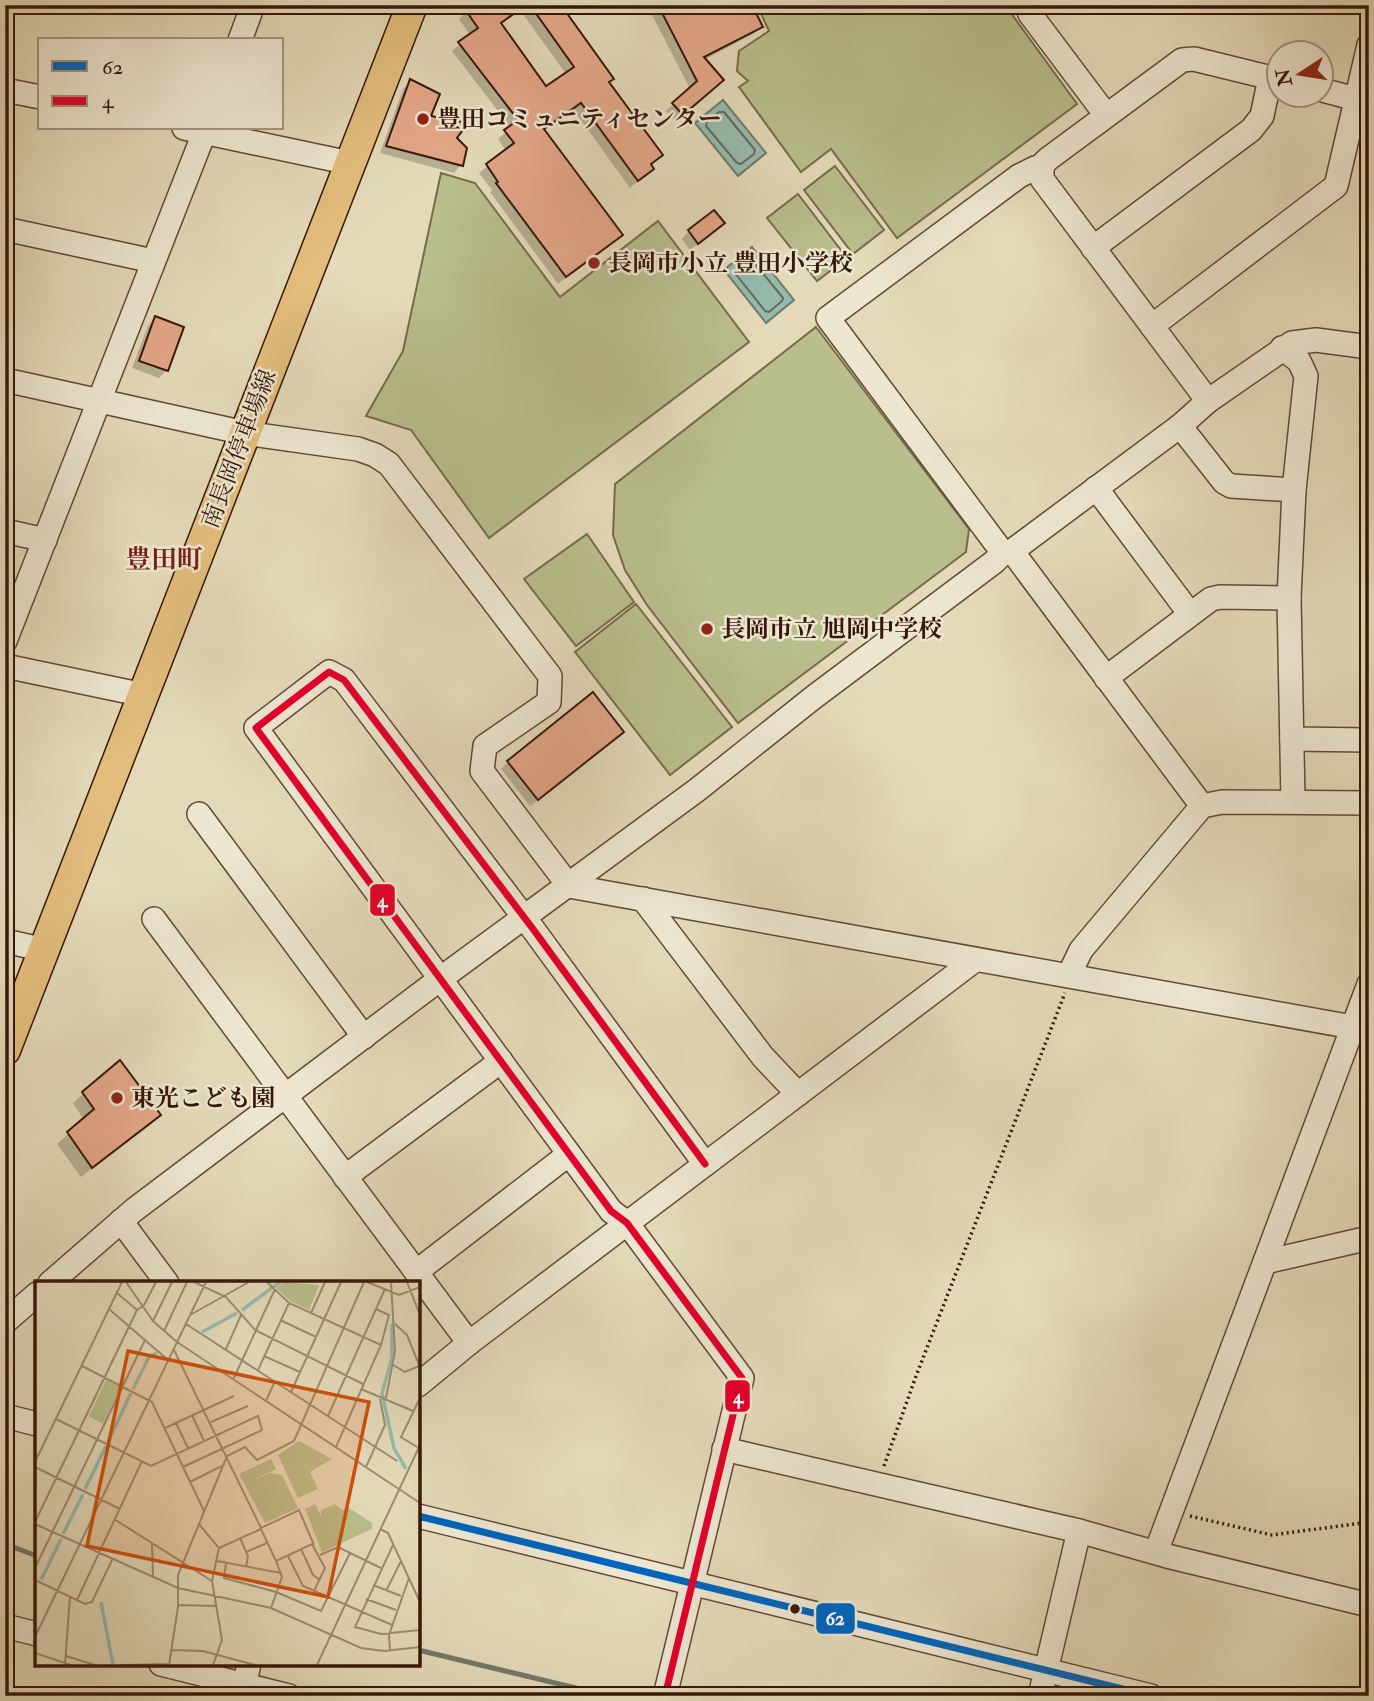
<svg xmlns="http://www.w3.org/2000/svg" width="1374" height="1701" font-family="'IM FELL Double Pica','Noto Serif JP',serif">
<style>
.green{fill:#b8be8c;stroke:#786a4a;stroke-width:2}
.water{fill:#95bbae;stroke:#70796c;stroke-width:2}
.shadow{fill:#0003;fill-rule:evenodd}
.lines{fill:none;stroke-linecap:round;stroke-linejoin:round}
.shore{stroke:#66695b;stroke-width:2}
.stream{stroke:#70796c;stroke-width:5}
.building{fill:#e3a687;stroke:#381708;stroke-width:2}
.minor-casing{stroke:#634834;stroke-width:26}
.major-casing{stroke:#381708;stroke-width:33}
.path{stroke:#381708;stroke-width:3.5;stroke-dasharray:2 3.5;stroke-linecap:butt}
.minor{stroke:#ede7d2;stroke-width:23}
.major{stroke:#e2bd7c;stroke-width:30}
.bus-1-casing{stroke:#ede7d2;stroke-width:12}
.bus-2-casing{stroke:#ede7d2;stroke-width:12}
.bus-1{stroke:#0065bd;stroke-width:7}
.bus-2{stroke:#e4002b;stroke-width:7}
.poi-dot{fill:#8f2418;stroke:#ede7d2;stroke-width:2.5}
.bus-dot{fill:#381708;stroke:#ede7d2;stroke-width:2.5}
.labels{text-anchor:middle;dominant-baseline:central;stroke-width:5;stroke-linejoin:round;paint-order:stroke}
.poi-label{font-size:24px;font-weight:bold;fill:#381708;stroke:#ede7d2;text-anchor:start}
.street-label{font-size:24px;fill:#381708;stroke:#ede7d2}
.neighbourhood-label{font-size:26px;font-weight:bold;fill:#7a1f14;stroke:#ede7d2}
.inset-river{fill:none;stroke:#95bbae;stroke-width:3.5}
.inset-road{fill:none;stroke:#9f8c72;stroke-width:2}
.view{fill:#ce4f0b;fill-opacity:0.15;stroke:#ce4f0b;stroke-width:3.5}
.inset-edge{fill:none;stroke:#381708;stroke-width:3.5}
.line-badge{stroke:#ede7d2;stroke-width:2.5}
.badge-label{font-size:19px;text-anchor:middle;font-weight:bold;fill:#fff}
</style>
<rect width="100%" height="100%" fill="#e4dab9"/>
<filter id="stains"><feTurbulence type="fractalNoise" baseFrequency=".00286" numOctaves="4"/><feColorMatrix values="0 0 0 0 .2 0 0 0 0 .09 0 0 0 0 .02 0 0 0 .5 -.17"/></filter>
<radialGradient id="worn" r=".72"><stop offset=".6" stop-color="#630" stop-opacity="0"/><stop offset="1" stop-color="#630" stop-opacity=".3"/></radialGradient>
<g class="green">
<polygon points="757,5 1005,5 1077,104 897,238 831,149 801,172 739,87 748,81 737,71 739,51 769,31"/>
<polygon points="835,166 884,230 853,254 804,190"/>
<polygon points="441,173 475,183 560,297 658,221 749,342 489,538 411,430 366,416 403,351"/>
<polygon points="798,194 847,258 817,281 767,218"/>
<polygon points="816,327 969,529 966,552 738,723 647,605 625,570 613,535 615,484"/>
<polygon points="587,534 634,602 576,646 524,579"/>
<polygon points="636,604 732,727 670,775 575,652"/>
</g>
<g class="water">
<polygon points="723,100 766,153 738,176 695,123"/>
<polygon points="752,247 794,300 766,323 724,270"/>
</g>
<g class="shadow">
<path d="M463 5H559L608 83 652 169 630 188 573 109 543 131 613 242 558 284 490 192 492 190 479 173 506 151 498 139 511 128 452 51 470 35 459 19 467 11ZM520 10 566 74 545 89 500 25Z"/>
<polygon points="647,5 750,5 761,27 753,34 704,60 715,87 675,121 666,111 690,89"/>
<polygon points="411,81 429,117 455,139 461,165 454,173 380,153 403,89"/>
<polygon points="715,230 690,250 682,239 689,231"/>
<polygon points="155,318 167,370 159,378 132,368 148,326"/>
<polygon points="614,739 530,806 501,769 508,762"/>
<polygon points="84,1093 159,1115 81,1177 57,1144 84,1120 73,1103"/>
</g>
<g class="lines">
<g class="shore">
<polygon points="719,112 724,112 755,150 754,154 741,164 737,163 706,126 707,122"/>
<polygon points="748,259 752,260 783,298 782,301 769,312 765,311 735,273 736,269"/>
</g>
<g class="stream">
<polyline points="5,1544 37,1556"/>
<polyline points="418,1650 609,1696"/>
</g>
</g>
<g class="building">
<polygon points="462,5 526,5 501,23 546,86 574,67 530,5 561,5 614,79 609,82 663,155 651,164 654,169 638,181 581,103 544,129 623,235 566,277 496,183 498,182 486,164 514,143 504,130 518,120 458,42 478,28"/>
<polygon points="658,5 752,5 763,27 704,57 724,80 683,115 672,103 697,81"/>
<polygon points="410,79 440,94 431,116 468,123 457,138 467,148 463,166 386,146"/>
<polygon points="714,210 725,223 698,244 688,230"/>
<polygon points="155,316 184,327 168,371 139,361"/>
<polygon points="593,692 624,732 538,800 507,761"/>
<polygon points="120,1060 161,1115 92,1168 67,1132 94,1109 82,1092"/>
</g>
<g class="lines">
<g class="minor-casing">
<g id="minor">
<polyline points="1027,5 1030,14 1106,115"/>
<polyline points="240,40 253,5"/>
<polyline points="1280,80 1194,59 1182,60 1048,159 1042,165 1042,179 1208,401 1292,343 1316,340 1369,347"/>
<polyline points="5,90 40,97"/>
<polyline points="1322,90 1356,99"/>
<polyline points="184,128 350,163"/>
<polyline points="5,229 153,261"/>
<polyline points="1093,248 1251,130 1262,116 1270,78"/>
<polyline points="1152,326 1336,186 1369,45"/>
<polyline points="1282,348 1299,361 1306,376 1294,490 1289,598 1293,801"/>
<polyline points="5,380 245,433 358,449 375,455 389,464 550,676 549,702 485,746 482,771 569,886 1369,1030"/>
<polyline points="1180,426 1224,482 1231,486 1294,490"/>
<polyline points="1096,488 1190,614"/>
<polyline points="5,531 45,540"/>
<polyline points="5,641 206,128"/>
<polyline points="5,666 144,695"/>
<polyline points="1106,678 1211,599 1220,597 1289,598"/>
<polyline points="1292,739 1369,740"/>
<polyline points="1202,806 1012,551 1180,426 1208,401"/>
<polyline points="199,814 364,1037"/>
<polyline points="643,899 763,1057 798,1094"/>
<polyline points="154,919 469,1343"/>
<polyline points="5,941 45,950"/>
<polyline points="1069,975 1081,950 1202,806 1222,802 1369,803"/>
<polyline points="345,1177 501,1061"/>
<polyline points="121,1221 167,1283"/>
<polyline points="1265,1262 1369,1238"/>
<polyline points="416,1272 569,1154"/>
<polyline points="50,1283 134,1210 440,979 697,790 814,697 994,562 1003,553 828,318 1019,176 1035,168 1042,169"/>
<polyline points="5,1322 37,1294"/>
<polyline points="418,1385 469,1343 975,960"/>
<polyline points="5,1416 37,1424"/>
<polyline points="724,1449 1079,1531 1167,1556 1369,1605"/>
<polyline points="418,1516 1151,1696"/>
<polyline points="1156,1552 1369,984"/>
<polyline points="5,1626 37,1634"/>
<polyline points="161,1664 289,1696"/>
<polyline points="242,1696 249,1664"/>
<polyline points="665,1696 742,1378 627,1223 611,1211 256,728 329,672 344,680 533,929 705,1164"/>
<polyline points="1040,1696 1079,1531"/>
</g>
</g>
<g class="major-casing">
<polyline id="major" points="5,1050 412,5"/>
</g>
<g class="path">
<polyline points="884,1466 916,1376 1065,993"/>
<polyline points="1190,1516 1272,1535 1369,1522"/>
</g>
<use href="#minor" class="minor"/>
<use href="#major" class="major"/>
<g class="bus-1-casing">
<polyline id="bus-1" points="418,1516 1151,1696"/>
</g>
<g class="bus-2-casing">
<polyline id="bus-2" points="665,1696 742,1378 627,1223 611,1211 256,728 329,672 344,680 533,929 705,1164"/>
</g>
<use href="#bus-1" class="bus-1"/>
<use href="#bus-2" class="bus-2"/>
</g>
<g class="poi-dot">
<circle cx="423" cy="119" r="7"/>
<circle cx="594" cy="263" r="7"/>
<circle cx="707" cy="629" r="7"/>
<circle cx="117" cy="1098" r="7"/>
</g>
<circle class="bus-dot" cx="795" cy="1609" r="6"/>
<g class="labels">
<g class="poi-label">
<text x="437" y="119">豊田コミュニティセンター</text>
<text x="608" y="263">長岡市小立 豊田小学校</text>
<text x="721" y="629">長岡市立 旭岡中学校</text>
<text x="131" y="1098">東光こども園</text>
</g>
<g class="street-label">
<text transform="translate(239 449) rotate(-69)">南長岡停車場線</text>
</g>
<g class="neighbourhood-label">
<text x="164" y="560">豊田町</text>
</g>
</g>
<g transform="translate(35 1281)">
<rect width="385" height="385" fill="#e4dab9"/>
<path d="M249 1 284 4 274 29 255 20 241 7ZM71 99 86 106 68 143 54 135ZM264 160 297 178 275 191 283 208 263 217 243 174ZM236 178 241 188 214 201 235 192 247 194 263 227 230 242 204 193ZM280 223 286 235V229L300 223 307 229 314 227 337 242V248L287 271 270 228Z" fill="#b8be8c"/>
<path class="inset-river" d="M207 29 245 1M357 43V77L347 112 359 167 371 188M167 51 202 32M98 108 114 76 122 72M73 161 96 112M50 208 71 165M28 253 48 213M6 299 26 258M66 321 78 384"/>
<path class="inset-road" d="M91 1 118 40 142 61 385 222M159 1 191 16 220 49 328 103M232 1 254 22 346 64 301 166M332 1 364 14 385 6M372 1 385 34M82 12 102 29M74 28 133 79M341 28 354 34 346 64M276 32 290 1M155 34 214 1M245 39 281 56M118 40 137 1M151 43 362 180M360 43 372 54 385 86M129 50 152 1M191 68 206 34M139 69 226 247 264 229 279 264M229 75 265 91M358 84 370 91 384 85M47 85 117 121 169 230M223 89 254 22M198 99 240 8M326 108 378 130M256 111 306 1M351 117 360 70 356 1M231 120 240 100M157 134 169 160M293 135 350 8M21 138 116 185 223 135 227 149 148 186M176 141 213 125M141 142 153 167M130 147 199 115M384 167 366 156 385 117M0 181 87 1M0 186 85 228M331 186 350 144 345 118M155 201 187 185M79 238 177 300M0 241 102 29 109 24 121 1M0 243 143 307 236 327 326 367 349 370 385 366M164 243 184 267 177 300 187 359 178 384M345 248 353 252 385 321M205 257 213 275 211 286M117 262 118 295M358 264 320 346 346 353 385 349M184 267 226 248 241 280M266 268 278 294 285 299M211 271 232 262M285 274 303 266 346 287M253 275 268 305 357 344M182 280 246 292M191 282 189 297 241 311 286 330 315 272M0 287 110 59M0 299 50 323 57 321 77 279M338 304 366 315M351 310 366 280M331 318 361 329M42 319 107 180M143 324 182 325M236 327 247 296 241 280 277 263 290 287 279 310M0 356 171 1M136 369 168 370 220 384M355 370 354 354 374 297M0 372 36 384M31 375 60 384M30 384 35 315M86 384 134 383M134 384 143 326V294L192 175 210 166 222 179 259 160 329 1M282 384 385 164"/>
<path class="view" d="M93 70 334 121 293 316 52 265Z"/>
<rect width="385" height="385" class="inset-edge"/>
</g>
<g class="line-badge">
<rect x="369" y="883" width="27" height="34" rx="7" fill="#e4002b"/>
<rect x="724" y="1379" width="27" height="34" rx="7" fill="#e4002b"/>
<rect x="815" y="1602" width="41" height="33" rx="7" fill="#0065bd"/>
</g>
<g class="badge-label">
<text x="382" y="907">4</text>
<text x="738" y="1403">4</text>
<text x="835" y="1625">62</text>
</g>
<rect width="1374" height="1701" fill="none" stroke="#e4dab9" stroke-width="28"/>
<rect x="7" y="7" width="1360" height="1687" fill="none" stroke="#381708" stroke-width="3.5"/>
<rect x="14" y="14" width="1346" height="1673" fill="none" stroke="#381708" stroke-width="2"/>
<rect x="38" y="38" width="245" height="91" fill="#ede7d2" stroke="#a59481" stroke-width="2"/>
<rect x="52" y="61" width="35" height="10" fill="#0065bd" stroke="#a59481" stroke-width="2"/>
<text x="102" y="74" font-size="21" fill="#381708">62</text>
<rect x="52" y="96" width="35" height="10" fill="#e4002b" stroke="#a59481" stroke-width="2"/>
<text x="102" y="108" font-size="21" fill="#381708">4</text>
<g transform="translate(1300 74) rotate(258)"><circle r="33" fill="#ede7d2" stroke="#a59481" stroke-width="2"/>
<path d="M0-5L12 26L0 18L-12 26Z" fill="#8f2418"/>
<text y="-10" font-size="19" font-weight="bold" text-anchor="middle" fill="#381708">N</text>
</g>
<rect width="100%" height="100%" filter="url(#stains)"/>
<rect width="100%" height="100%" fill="url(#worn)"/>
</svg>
